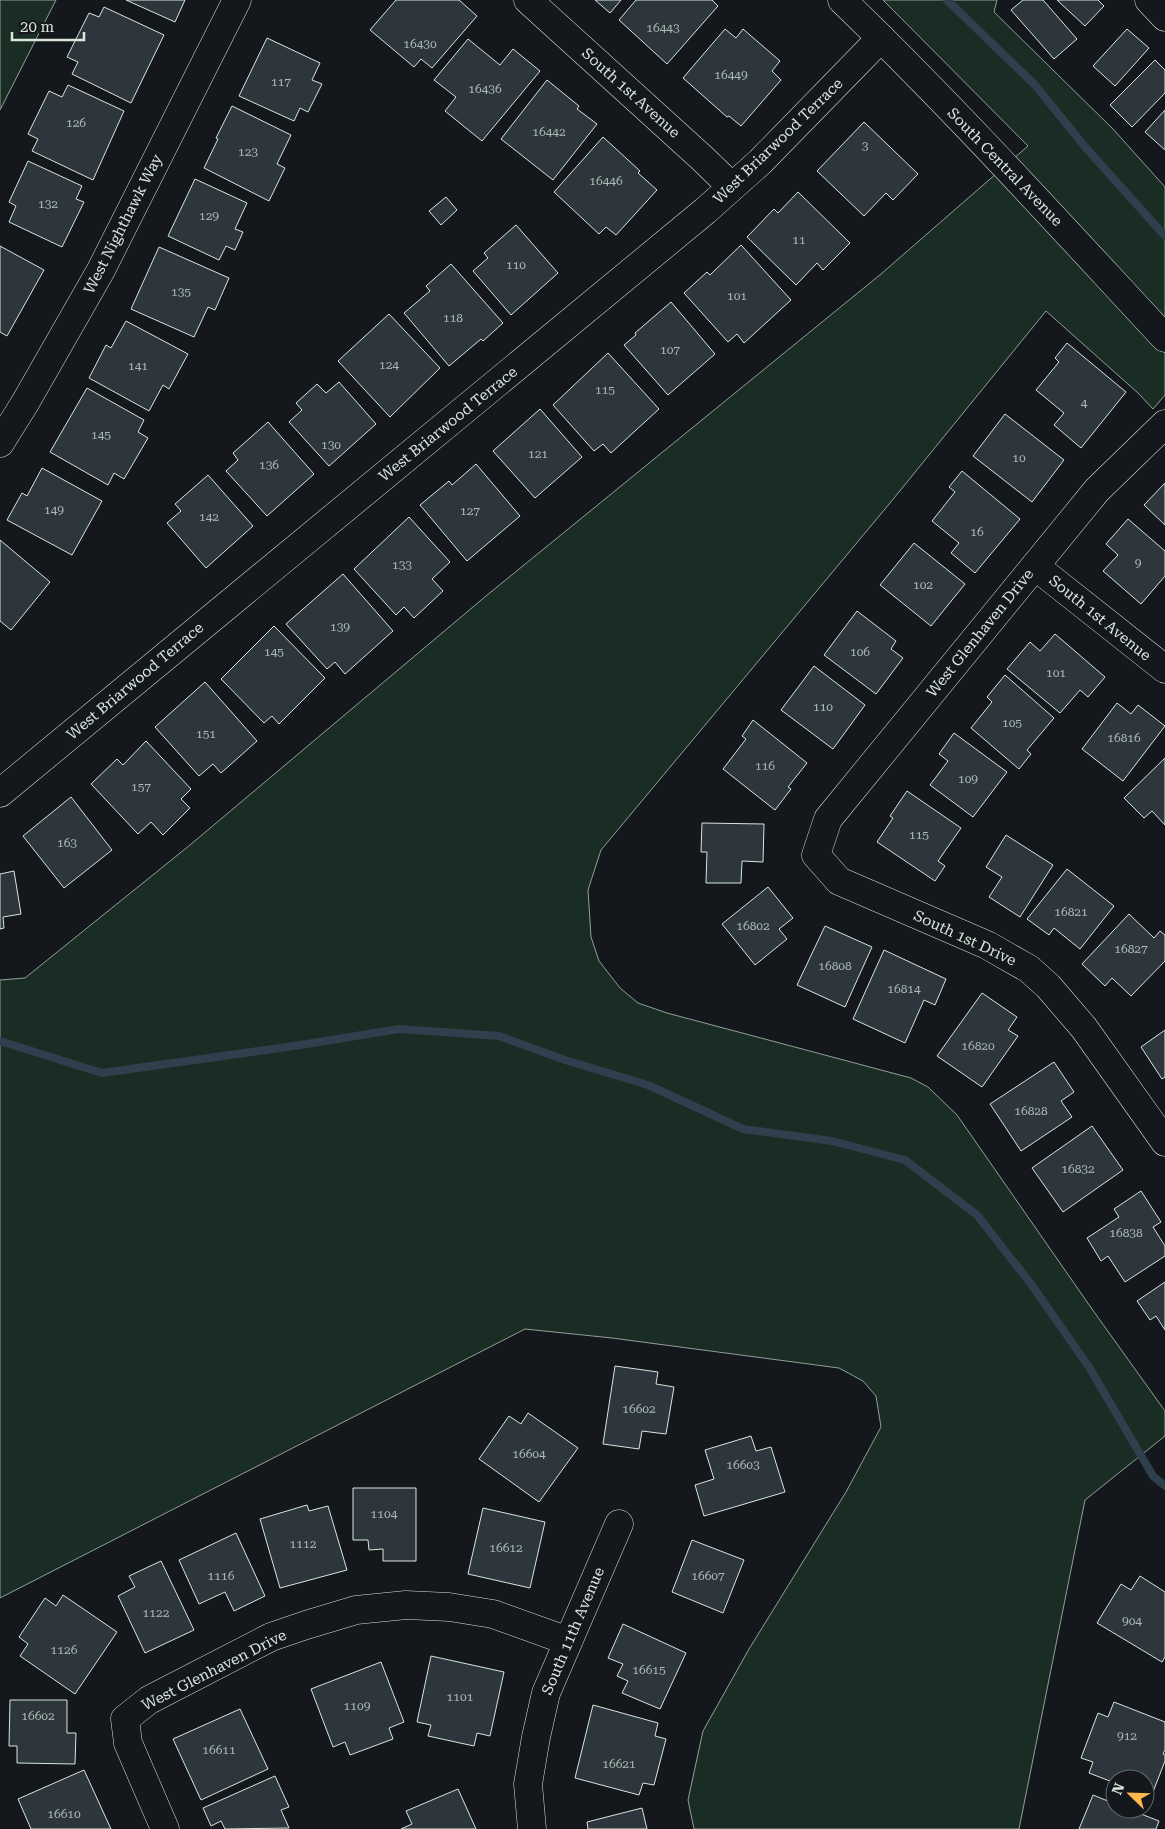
<svg xmlns="http://www.w3.org/2000/svg" width="1165" height="1829" font-family="'Roboto Serif',serif">
<style>
.green{fill:#1a2d24;stroke:#939e99}
.lines{fill:none;stroke-linecap:round;stroke-linejoin:round}
.stream{stroke:#2f3f4d;stroke-width:8}
.building{fill:#2c363c;stroke:#d8e6dc}
.minor-casing{stroke:#d8e6dc;stroke-width:29}
.minor{stroke:#14181c;stroke-width:28}
.labels{text-anchor:middle;dominant-baseline:central;stroke-width:4;stroke-linejoin:round;paint-order:stroke}
.number-label{font-size:12px;fill:#adbab4}
.street-label{font-size:15px;fill:#d8e6dc;stroke:#14181c}
</style>
<rect width="100%" height="100%" fill="#14181c"/>
<g class="green">
<polygon points="0,0 56,0 0,110"/>
<polygon points="883,0 997,0 994,12 1113,129 1165,187 1165,395 1153,409 1138,393 1046,311 890,503 601,850 588,890 591,937 599,961 620,988 638,1003 667,1013 911,1078 928,1087 957,1115 1092,1309 1165,1411 1165,1436 1085,1500 1019,1829 694,1829 688,1800 703,1731 749,1649 846,1492 881,1427 876,1396 863,1381 839,1368 612,1338 525,1329 0,1598 0,980 25,978 190,845 486,596 881,274 1028,146"/>
</g>
<g class="lines">
<g class="stream">
<polyline points="947,0 1035,85 1086,148 1165,236"/>
<polyline points="0,1041 102,1073 294,1046 399,1029 499,1036 565,1060 648,1085 743,1129 832,1141 905,1160 977,1215 1031,1284 1089,1367 1153,1476 1165,1486"/>
</g>
</g>
<g class="building">
<polygon points="126,0 185,0 175,22"/>
<polygon points="396,0 459,0 477,16 432,68 421,59 414,67 370,30"/>
<polygon points="595,0 621,0 610,13"/>
<polygon points="636,0 712,0 718,6 667,64 619,20"/>
<polygon points="1023,0 1043,0 1077,39 1054,59 1011,10"/>
<polygon points="1057,0 1098,0 1104,6 1085,26"/>
<polygon points="104,7 164,35 131,103 72,74 78,62 67,57 89,13 99,17"/>
<polygon points="725,29 736,38 743,29 780,61 772,71 781,80 741,126 729,116 727,117 683,78"/>
<polygon points="1127,29 1149,48 1115,86 1093,66"/>
<polygon points="267,38 320,63 312,80 322,84 308,112 300,108 294,121 239,96"/>
<polygon points="468,39 500,65 513,49 540,71 482,141 445,111 456,97 434,80"/>
<polygon points="1155,60 1165,70 1165,93 1132,127 1110,105"/>
<polygon points="547,80 579,106 577,109 597,124 553,180 501,139"/>
<polygon points="68,85 124,111 93,180 32,151 38,139 28,134 49,91 62,97"/>
<polygon points="232,106 291,135 277,164 285,168 269,201 204,168 218,139 216,138"/>
<polygon points="1165,110 1165,150 1145,132"/>
<polygon points="864,122 918,174 893,200 886,193 864,216 817,171"/>
<polygon points="603,137 640,171 638,173 657,190 616,235 606,227 599,234 554,192"/>
<polygon points="28,161 82,186 76,199 84,202 62,247 9,222 16,206 9,202"/>
<polygon points="195,179 247,203 235,229 243,232 235,250 226,246 219,260 168,236"/>
<polygon points="798,192 850,243 823,270 817,263 796,285 747,237 774,209 778,213"/>
<polygon points="446,197 457,210 441,225 429,211"/>
<polygon points="516,225 558,273 511,315 473,271 488,258 484,253"/>
<polygon points="741,245 791,300 744,343 737,334 728,342 684,293 707,272 710,275"/>
<polygon points="0,246 44,270 7,336 0,332"/>
<polygon points="159,247 229,278 215,310 208,307 194,337 131,309"/>
<polygon points="451,264 503,323 483,341 481,339 449,366 404,313 430,291 426,286"/>
<polygon points="671,302 715,354 668,395 624,345 636,335 635,333"/>
<polygon points="389,314 440,368 390,417 338,361"/>
<polygon points="126,321 188,354 169,389 163,385 149,411 89,378 106,345 111,348"/>
<polygon points="1067,343 1126,392 1081,448 1054,425 1064,413 1036,390 1059,362 1055,358"/>
<polygon points="608,353 659,409 611,453 603,444 594,451 553,405"/>
<polygon points="339,382 376,424 329,466 289,422 302,410 296,403 317,384 326,393"/>
<polygon points="87,388 144,420 138,432 148,438 124,479 114,473 108,485 50,452"/>
<polygon points="540,409 582,457 535,498 493,451"/>
<polygon points="1005,414 1064,460 1032,502 973,456"/>
<polygon points="268,422 314,474 267,516 226,471 238,460 233,453"/>
<polygon points="476,464 520,516 467,561 420,505 449,481 452,485"/>
<polygon points="42,468 102,501 72,555 7,520 22,493 27,496"/>
<polygon points="962,471 1020,519 975,573 951,553 959,543 932,521 955,492 949,487"/>
<polygon points="208,475 253,526 206,568 167,523 181,511 175,504"/>
<polygon points="1165,483 1165,525 1144,505"/>
<polygon points="409,517 450,562 432,579 443,591 414,618 404,607 396,615 354,569"/>
<polygon points="1128,519 1165,551 1165,576 1141,604 1103,571 1118,555 1106,544"/>
<polygon points="0,540 50,582 11,630 0,621"/>
<polygon points="914,543 965,584 931,626 880,585"/>
<polygon points="343,574 393,631 345,674 335,662 327,669 286,624"/>
<polygon points="857,611 896,641 891,649 903,658 876,694 824,655"/>
<polygon points="274,626 325,678 279,724 272,716 264,723 221,679"/>
<polygon points="1055,634 1105,677 1088,697 1080,690 1060,713 1007,669 1030,642 1040,651"/>
<polygon points="814,666 865,705 833,749 781,710"/>
<polygon points="1005,675 1054,718 1027,750 1031,754 1019,769 971,728 992,702 987,697"/>
<polygon points="205,682 257,741 221,773 213,764 199,776 155,727"/>
<polygon points="1117,703 1131,714 1138,705 1165,726 1123,781 1082,749"/>
<polygon points="753,720 807,763 788,787 791,789 775,810 723,769 746,739 742,736"/>
<polygon points="954,733 1007,772 973,817 930,785 948,761 939,754"/>
<polygon points="146,741 191,789 181,799 190,808 163,835 151,822 138,834 91,784 117,759 123,765"/>
<polygon points="1165,758 1165,825 1152,811 1144,818 1124,798"/>
<polygon points="907,791 961,828 938,861 945,866 935,881 877,842 893,818 890,816"/>
<polygon points="71,797 112,850 64,888 23,836"/>
<polygon points="702,823 764,824 763,862 742,861 741,883 706,883 707,852 701,852"/>
<polygon points="1006,835 1053,865 1020,917 989,897 1002,877 986,867"/>
<polygon points="1067,869 1114,906 1080,949 1054,928 1049,935 1027,919"/>
<polygon points="14,871 21,914 3,917 4,928 0,929 0,874"/>
<polygon points="768,887 793,918 779,929 787,939 755,965 722,924"/>
<polygon points="1129,914 1154,938 1160,931 1165,935 1165,961 1131,996 1112,978 1105,986 1082,964"/>
<polygon points="825,926 872,947 845,1007 797,985"/>
<polygon points="884,950 946,979 935,1005 924,1000 905,1043 853,1019"/>
<polygon points="982,993 1017,1017 1008,1030 1018,1036 982,1087 937,1056"/>
<polygon points="1165,1030 1165,1077 1162,1079 1141,1047"/>
<polygon points="1054,1062 1074,1092 1061,1101 1072,1117 1021,1151 990,1104"/>
<polygon points="1092,1126 1123,1170 1063,1212 1032,1168"/>
<polygon points="1141,1191 1161,1222 1153,1227 1165,1246 1165,1256 1125,1282 1108,1256 1101,1261 1087,1238 1119,1217 1114,1209"/>
<polygon points="1165,1282 1165,1330 1156,1316 1150,1320 1137,1301"/>
<polygon points="615,1366 658,1372 656,1384 674,1387 666,1434 642,1431 639,1449 603,1444"/>
<polygon points="528,1413 578,1448 539,1502 479,1459 509,1416 521,1424"/>
<polygon points="751,1436 756,1451 771,1447 785,1492 704,1516 695,1485 714,1479 705,1450"/>
<polygon points="353,1488 416,1488 416,1561 383,1561 383,1549 369,1550 368,1540 353,1540"/>
<polygon points="307,1505 309,1511 328,1506 347,1570 280,1588 260,1519"/>
<polygon points="483,1508 545,1522 530,1588 468,1574"/>
<polygon points="236,1533 265,1596 234,1611 225,1592 199,1604 179,1560"/>
<polygon points="692,1540 744,1560 723,1613 672,1592"/>
<polygon points="161,1561 194,1630 145,1653 118,1596 135,1587 129,1576"/>
<polygon points="1140,1576 1165,1592 1165,1657 1162,1662 1097,1623 1121,1584 1131,1590"/>
<polygon points="63,1595 117,1632 75,1694 20,1656 28,1644 19,1637 45,1598 56,1606"/>
<polygon points="623,1624 686,1653 660,1709 622,1693 628,1681 617,1676 623,1664 608,1658"/>
<polygon points="431,1656 504,1672 490,1736 477,1733 474,1746 428,1736 431,1725 417,1722"/>
<polygon points="381,1662 404,1722 389,1728 393,1739 350,1755 345,1742 333,1747 311,1689"/>
<polygon points="10,1700 67,1700 67,1733 76,1733 75,1764 17,1763 17,1746 9,1746"/>
<polygon points="1114,1702 1165,1722 1165,1750 1163,1754 1165,1755 1165,1761 1151,1797 1145,1795 1145,1779 1115,1779 1115,1783 1089,1773 1093,1762 1081,1758 1098,1713 1108,1717"/>
<polygon points="593,1705 658,1723 655,1736 666,1739 654,1785 643,1783 639,1795 575,1778"/>
<polygon points="240,1709 268,1769 201,1800 173,1739"/>
<polygon points="84,1770 111,1829 31,1829 18,1799"/>
<polygon points="275,1776 289,1807 281,1810 289,1828 225,1829 221,1821 211,1826 203,1808"/>
<polygon points="458,1789 476,1829 401,1829 412,1824 406,1811"/>
<polygon points="1093,1795 1115,1804 1115,1809 1128,1809 1159,1821 1156,1829 1079,1829"/>
<polygon points="642,1808 647,1829 588,1829 587,1822"/>
</g>
<g class="lines">
<g class="minor-casing">
<g id="minor">
<polyline points="528,0 702,158 732,187"/>
<path d="M842 0C954 108 1059 224 1165 338"/>
<polyline points="1149,0 1165,17"/>
<polyline points="1165,424 1097,490 828,819 816,855 839,881 987,945 1029,969 1048,986 1084,1028 1165,1142"/>
<polyline points="0,443 25,403 101,270 237,0"/>
<polyline points="1035,566 1165,669"/>
<polyline points="0,793 705,211 760,162 881,38"/>
<polyline points="165,1829 128,1743 125,1719 149,1700 271,1637 306,1625 356,1610 406,1605 449,1607 493,1614 568,1641"/>
<polyline points="532,1829 528,1784 536,1737 546,1693 619,1524"/>
</g>
</g>
<use href="#minor" class="minor"/>
</g>
<g class="labels">
<g class="number-label">
<text x="663" y="28">16443</text>
<text x="420" y="44">16430</text>
<text x="731" y="75">16449</text>
<text x="281" y="82">117</text>
<text x="485" y="89">16436</text>
<text x="76" y="123">126</text>
<text x="549" y="132">16442</text>
<text x="865" y="146">3</text>
<text x="248" y="152">123</text>
<text x="606" y="181">16446</text>
<text x="48" y="204">132</text>
<text x="209" y="216">129</text>
<text x="799" y="240">11</text>
<text x="516" y="265">110</text>
<text x="181" y="292">135</text>
<text x="737" y="296">101</text>
<text x="453" y="318">118</text>
<text x="670" y="350">107</text>
<text x="389" y="365">124</text>
<text x="138" y="366">141</text>
<text x="605" y="390">115</text>
<text x="1084" y="403">4</text>
<text x="101" y="435">145</text>
<text x="331" y="445">130</text>
<text x="538" y="454">121</text>
<text x="1019" y="458">10</text>
<text x="269" y="465">136</text>
<text x="54" y="510">149</text>
<text x="470" y="511">127</text>
<text x="209" y="517">142</text>
<text x="977" y="532">16</text>
<text x="1138" y="563">9</text>
<text x="402" y="565">133</text>
<text x="923" y="585">102</text>
<text x="340" y="627">139</text>
<text x="274" y="652">145</text>
<text x="860" y="652">106</text>
<text x="1056" y="673">101</text>
<text x="823" y="707">110</text>
<text x="1012" y="723">105</text>
<text x="206" y="734">151</text>
<text x="1124" y="738">16816</text>
<text x="765" y="766">116</text>
<text x="968" y="779">109</text>
<text x="141" y="787">157</text>
<text x="919" y="835">115</text>
<text x="67" y="843">163</text>
<text x="1071" y="912">16821</text>
<text x="753" y="926">16802</text>
<text x="1131" y="949">16827</text>
<text x="835" y="966">16808</text>
<text x="904" y="989">16814</text>
<text x="978" y="1046">16820</text>
<text x="1031" y="1111">16828</text>
<text x="1078" y="1169">16832</text>
<text x="1126" y="1233">16838</text>
<text x="639" y="1409">16602</text>
<text x="529" y="1454">16604</text>
<text x="743" y="1465">16603</text>
<text x="384" y="1514">1104</text>
<text x="303" y="1544">1112</text>
<text x="506" y="1548">16612</text>
<text x="221" y="1576">1116</text>
<text x="708" y="1576">16607</text>
<text x="156" y="1613">1122</text>
<text x="1132" y="1621">904</text>
<text x="64" y="1650">1126</text>
<text x="649" y="1670">16615</text>
<text x="460" y="1697">1101</text>
<text x="357" y="1706">1109</text>
<text x="38" y="1716">16602</text>
<text x="1127" y="1736">912</text>
<text x="219" y="1750">16611</text>
<text x="619" y="1764">16621</text>
<text x="64" y="1814">16610</text>
</g>
<g class="street-label">
<text transform="translate(631 93) rotate(42)">South 1st Avenue</text>
<text transform="translate(778 141) rotate(-44)">West Briarwood Terrace</text>
<text transform="translate(1005 167) rotate(46)">South Central Avenue</text>
<text transform="translate(123 224) rotate(-63)">West Nighthawk Way</text>
<text transform="translate(448 424) rotate(-39)">West Briarwood Terrace</text>
<text transform="translate(1100 618) rotate(39)">South 1st Avenue</text>
<text transform="translate(980 633) rotate(-51)">West Glenhaven Drive</text>
<text transform="translate(135 681) rotate(-40)">West Briarwood Terrace</text>
<text transform="translate(965 938) rotate(25)">South 1st Drive</text>
<text transform="translate(573 1631) rotate(-67)">South 11th Avenue</text>
<text transform="translate(214 1670) rotate(-27)">West Glenhaven Drive</text>
</g>
</g>
<g transform="translate(1130 1794) rotate(293)"><circle r="24" fill="#14181c" stroke="#626a69"/>
<path d="M0-4L9 19L0 12L-9 19Z" fill="#ffb74d"/>
<text y="-8" font-size="14" font-weight="bold" text-anchor="middle" fill="#d8e6dc">N</text>
</g>
<path d="M12 32v8h72v-8" fill="none" stroke="#d8e6dc" stroke-width="2.5"/>
<text x="20" y="32" font-size="15" fill="#d8e6dc" stroke="#14181c" stroke-width="4" paint-order="stroke">20 m</text>
</svg>
